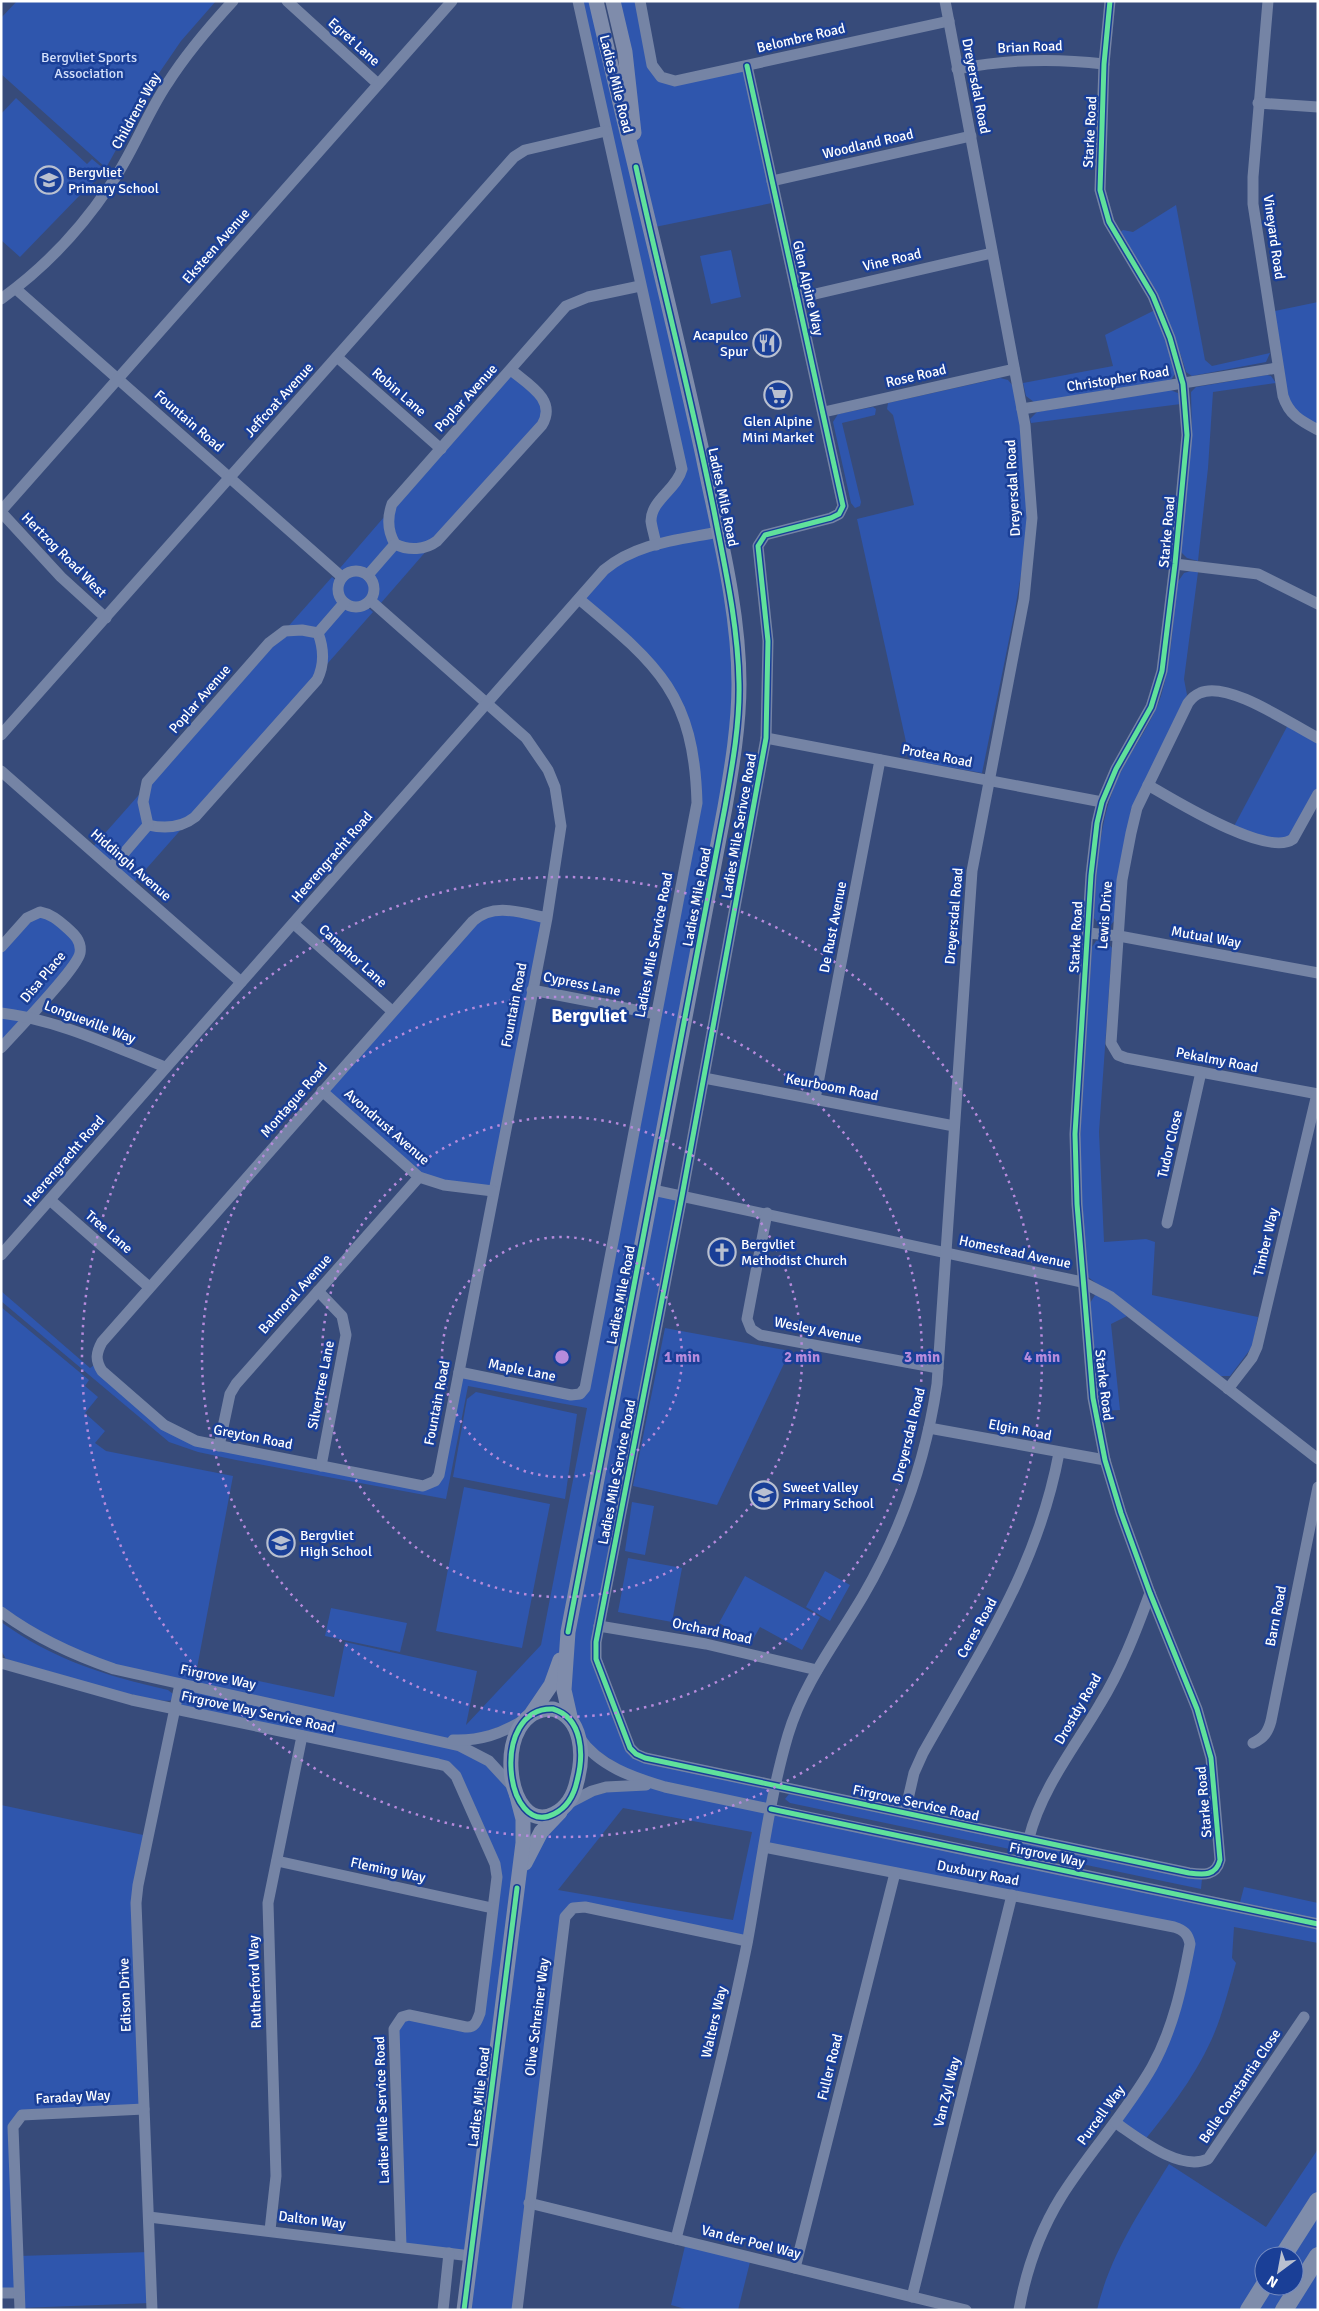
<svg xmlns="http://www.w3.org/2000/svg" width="1319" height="2311" font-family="Signika,sans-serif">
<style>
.green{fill:#2f56ad;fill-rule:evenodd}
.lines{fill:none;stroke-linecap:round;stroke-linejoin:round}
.minor{stroke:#7584a5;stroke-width:11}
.major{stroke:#7f8cab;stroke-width:15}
.highway{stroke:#7f8dab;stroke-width:18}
.cycleway-casing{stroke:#1a3f97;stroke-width:8}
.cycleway{stroke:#60e19b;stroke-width:5}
.ring{fill:none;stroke:#b68bdc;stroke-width:2.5;stroke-dasharray:2.5 5}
.labels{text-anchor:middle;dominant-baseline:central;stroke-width:5;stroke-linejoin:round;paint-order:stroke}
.street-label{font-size:14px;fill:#fff;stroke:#1a3f97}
.park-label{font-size:14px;fill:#d5e1fb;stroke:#1a3f97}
.poi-label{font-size:14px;fill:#fff;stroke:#1a3f97;text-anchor:start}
.district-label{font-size:19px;font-weight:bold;fill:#fff;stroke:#1a3f97}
.centre{fill:#b68bdc;stroke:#1a3f97;stroke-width:2.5}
.ring-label{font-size:15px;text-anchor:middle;font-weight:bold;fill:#b68bdc;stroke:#1a3f97;stroke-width:5;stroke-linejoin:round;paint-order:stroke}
</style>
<rect width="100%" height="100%" fill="#374b7a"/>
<g class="green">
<polygon points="17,1 216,1 181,41 155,79 106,168 1,74 1,18"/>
<path d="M578 1H596L635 164 613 1H640L652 65 667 80 747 66 777 202 650 228 696 424 739 684 653 1190 682 1196 596 1642 633 1751 776 1785 771 1809 1239 1906 1244 1887 1318 1903V1943L1234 1927 1232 1958 1236 1963C1231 1981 1226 2000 1220 2018 1205 2063 1173 2106 1143 2142L1116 2123 1141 2086 1179 1996 1186 1932 764 1847 747 1941 586 1907 569 1911 517 2310H464L471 2256 401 2246 393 2036 402 2017 473 2026 497 1877 452 1771 175 1710 180 1685 114 1669 1 1612V1307L89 1380 85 1386 98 1397 85 1413 105 1431 95 1443 106 1451 233 1476 197 1668 334 1697 345 1642 477 1671 466 1725 541 1645 587 1408 468 1386 446 1499 236 1460 198 1452 169 1442 1 1301V1291L90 1368 97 1363 179 1434 423 1486 435 1481 459 1372 580 1394 697 803 691 742 658 671 579 599 604 570 656 545 651 520 680 477ZM564 1677 581 1740 644 1781 567 1804 529 1853 507 1778 468 1749 463 1740 528 1716ZM623 1808 752 1832 733 1920 558 1890Z"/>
<polygon points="16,98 87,164 92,159 104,169 84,194 82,193 20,257 1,240 1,114"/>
<path d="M1176 205 1205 360 1212 366 1270 353 1266 362 1192 376 1186 372C1171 318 1148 280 1120 232L1123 230 1133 232Z"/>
<polygon points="731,250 741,297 711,304 700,256"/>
<polygon points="1318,302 1318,428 1290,411 1270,312"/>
<polygon points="1155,310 1167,339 1175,374 1171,380 1034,402 1026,396 1023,383 1113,366 1105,335"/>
<polygon points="511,370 548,411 381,603 365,605 373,612 132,885 91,849 332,577 339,583 347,574 340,568"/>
<polygon points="1267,375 1271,376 1276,383 1213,392 1208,468 1198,561 1187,558 1181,552 1192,435 1191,392 1196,387"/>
<polygon points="1000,378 1008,380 1013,386 1020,424 1028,516 1025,551 1015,610 982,773 910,760 857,519 914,505 893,415 887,409 888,403"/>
<polygon points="1170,390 1178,393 1181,404 1031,423 1030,419 1037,412"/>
<polygon points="873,407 876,409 875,415 842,423 861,502 860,506 855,508 851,503 833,422 838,414"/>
<path d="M1191 571 1198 572 1184 679 1187 695 1131 809 1114 921 1110 926 1102 928 1094 918C1097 871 1098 824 1117 780 1130 751 1151 726 1161 696 1172 660 1173 619 1177 583L1184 573Z"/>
<polygon points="1289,723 1318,738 1318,793 1285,842 1232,830"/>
<polygon points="33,914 64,925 80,952 1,1048 1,947"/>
<polygon points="481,914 547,918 493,1191 430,1182 322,1091"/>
<polygon points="1104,939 1112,948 1099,1132 1104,1242 1146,1239 1155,1242 1152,1295 1258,1317 1252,1347 1230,1376 1220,1376 1088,1277 1080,1199 1080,1140 1092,947 1096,941"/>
<polygon points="1095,1295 1100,1295 1127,1316 1111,1324 1120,1410 1100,1411 1090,1303"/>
<polygon points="665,1328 790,1351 717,1505 633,1486"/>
<polygon points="476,1392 577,1414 565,1499 453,1477 467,1399"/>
<polygon points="464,1487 550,1504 522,1648 436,1631"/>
<polygon points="632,1502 654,1506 645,1555 625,1551"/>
<polygon points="628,1558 682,1568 672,1622 618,1612"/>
<polygon points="825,1571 850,1585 830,1621 806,1607"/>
<polygon points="745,1576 820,1617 802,1650 760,1627 752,1641 719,1623"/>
<polygon points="331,1608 407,1623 400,1652 325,1636"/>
<path d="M1 1622C54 1660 106 1676 168 1690L173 1694 172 1700C161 1707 28 1665 6 1659L2 1652Z"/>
<polygon points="789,1794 1202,1879 1201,1889 790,1803 785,1799"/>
<polygon points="1,1805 148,1836 138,1885 144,2109 18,2118 18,2256 150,2252 151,2303 20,2308 19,2293 1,2293"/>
<path d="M1318 2149V2310H1097C1110 2255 1140 2211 1169 2164L1266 2227ZM1264 2256H1294V2286H1264Z"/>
<polygon points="685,2246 750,2262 738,2310 689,2310 671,2305"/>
</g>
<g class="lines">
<g class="minor">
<polyline points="287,1 378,84"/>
<path d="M578 1 682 469C677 489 651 500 651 521 652 529 655 537 656 545"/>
<polyline points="640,1 652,65 661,77 675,81 949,21"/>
<path d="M1268 1 1253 177V204L1283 396C1289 415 1301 421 1318 430"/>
<path d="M747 66 843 506 839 514 831 518 765 535 758 546 768 641 766 738 682 1196 596 1642V1659L630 1748 636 1754 645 1758 1189 1873C1204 1875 1216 1876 1220 1860L1211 1758 1197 1709 1150 1593 1121 1513 1105 1460 1093 1398 1077 1204 1075 1134 1091 875 1097 823 1102 802 1116 769 1151 707 1162 671 1175 564 1187 435 1183 384 1170 338 1153 296 1109 222 1100 190 1104 64 1110 1"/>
<path d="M957 69C1007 59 1054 58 1104 64"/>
<polyline points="1258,103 1318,107"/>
<polyline points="772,181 971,136"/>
<polyline points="16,289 342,577"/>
<polyline points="798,298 992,253"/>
<path d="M1 299C43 269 80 230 109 187 132 155 145 117 167 84 186 54 209 27 233 1"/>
<polyline points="337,357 441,449"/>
<path d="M511 370C529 385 557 400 542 425L437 541C425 550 409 551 395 544 388 532 387 518 392 504L566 306 588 297 640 286"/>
<polyline points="1022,409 1277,368"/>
<polyline points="824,412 1014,369"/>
<polyline points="1,511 452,1"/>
<polyline points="1,512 61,577 106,618"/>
<polyline points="1175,564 1258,574 1318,604"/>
<circle cx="356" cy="589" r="18"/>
<polyline points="368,575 395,544"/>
<path d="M371 601 526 738 548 770 555 787 561 826 547 918 439 1475 435 1481 423 1486 196 1441 164 1425 102 1371C95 1360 96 1353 102 1342L473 921C494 902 522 913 547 918"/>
<path d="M302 630 318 633C324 649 325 664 317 680L195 817C181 828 165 829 148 825L143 802 147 782 269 643 285 631Z"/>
<polyline points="318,633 344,603"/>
<polyline points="1,735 514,157 525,150 606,131"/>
<polyline points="766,738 1102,802"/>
<path d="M1318 738C1292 725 1228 680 1200 693 1195 695 1191 699 1188 703L1137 808 1131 833 1122 880 1111 1043 1118 1055 1126 1058 1318 1094"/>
<polyline points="1,771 241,982"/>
<path d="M1148 785C1174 800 1267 858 1293 839L1318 794"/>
<polyline points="112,867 148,825"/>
<polyline points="294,924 392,1011"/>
<polyline points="1088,933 1119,936 1318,973"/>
<path d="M1 947 27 918 40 912C51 914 58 920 66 927 74 934 82 941 80 953 77 969 15 1032 1 1048"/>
<polyline points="532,990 656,1014"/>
<path d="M1 1013C59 1020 112 1046 165 1067"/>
<polyline points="704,1078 954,1126"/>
<polyline points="322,1091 419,1177 444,1185 493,1191"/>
<polyline points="815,1099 880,760"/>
<polyline points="653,1190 1082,1282 1111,1297 1318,1459"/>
<polyline points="50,1200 149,1287"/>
<polyline points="767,1213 747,1319 751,1329 760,1335 938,1368"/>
<polyline points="1167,1223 1201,1072"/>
<path d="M1 1255 604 570C636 543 678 540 718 532"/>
<polyline points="318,1291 342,1316 346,1335 321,1466"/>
<path d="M459 1372 571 1395 580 1394 585 1388 697 803C694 694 658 665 579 599"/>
<polyline points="1228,1389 1252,1358 1257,1347 1317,1094"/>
<polyline points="929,1428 1105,1460"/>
<polyline points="219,1446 230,1394 236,1384 419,1177"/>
<path d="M1 1612C36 1638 73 1655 114 1669L460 1746 489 1761 513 1787"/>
<polyline points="599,1626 706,1644 817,1670"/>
<path d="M1 1663 132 1700 438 1764 446 1766 456 1776 495 1864 497 1877 480 2013C477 2021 475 2028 466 2027L409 2015 402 2017 394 2029 401 2246"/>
<path d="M579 1737C598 1766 634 1778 665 1787L1318 1924"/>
<path d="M453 1740C480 1741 501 1734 524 1720"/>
<path d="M1253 1743C1264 1738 1268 1732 1271 1721L1318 1487"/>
<polyline points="567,1804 592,1791 606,1787 646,1785"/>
<path d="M905 1812 914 1773 923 1753C980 1651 1037 1570 1059 1453"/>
<path d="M1029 1838C1041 1789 1075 1747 1100 1704 1121 1670 1136 1631 1150 1593"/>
<path d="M764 1847 1174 1927C1184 1930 1188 1934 1190 1944 1182 1987 1173 2029 1152 2067 1126 2113 1089 2152 1061 2197 1040 2231 1026 2271 1019 2310"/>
<polyline points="277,1861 492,1908"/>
<path d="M1116 2123C1138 2138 1180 2172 1208 2159L1304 2017"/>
<polyline points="529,2203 966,2310"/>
<polyline points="149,2217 471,2256"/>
<polyline points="270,2230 276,2176 268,1903 302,1736"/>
<path d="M676 2239C701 2141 727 2043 747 1944 760 1874 768 1803 788 1735 803 1684 836 1642 863 1596 901 1531 926 1458 937 1384L972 871 1024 599 1032 518 1025 425 945 1"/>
<polyline points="795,2268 895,1873"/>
<polyline points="1,2293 19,2293"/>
<polyline points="912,2297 1012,1895"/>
<polyline points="20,2310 13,2127 22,2115 144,2109"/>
<polyline points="152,2310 136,1903 138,1885 180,1684"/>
<polyline points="443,2310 449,2253"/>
<polyline points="517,2310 565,1917 573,1908 585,1907 747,1941"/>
</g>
<g class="major">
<polyline points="613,1 625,52 634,133"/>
<path d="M553 1709C583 1718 584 1755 577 1781 574 1795 568 1807 554 1814 505 1839 489 1707 553 1709Z"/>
<polyline points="532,1713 551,1685 560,1660"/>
<path d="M571 1721 564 1690 568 1632 725 807C732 767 739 725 739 684 739 608 718 530 703 456 670 304 631 153 596 1"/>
<polyline points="525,1863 541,1832 560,1812"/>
<polyline points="464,2310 523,1843 523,1819 518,1800"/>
</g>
<g class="highway">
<polyline points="1283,2256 1318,2201"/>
<polyline points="1249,2310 1264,2286"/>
<polyline points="1284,2310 1318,2256"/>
</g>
<g class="cycleway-casing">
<g id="cycleway">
<path d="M747 66 843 506 839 514 831 518 765 535 758 546 768 641 766 738 682 1196 596 1642V1659L630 1748 636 1754 645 1758 1189 1873C1204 1875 1216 1876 1220 1860L1211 1758 1197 1709 1150 1593 1121 1513 1105 1460 1093 1398 1077 1204 1075 1134 1091 875 1097 823 1102 802 1116 769 1151 707 1162 671 1175 564 1187 435 1183 384 1170 338 1153 296 1109 222 1100 190 1104 64 1110 1"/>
<path d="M568 1632 725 807C732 767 740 724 739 683 738 625 725 568 714 511 691 396 661 282 636 167"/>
<path d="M553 1709C583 1718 584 1755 577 1781 574 1795 568 1807 554 1814 505 1839 489 1707 553 1709Z"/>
<polyline points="771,1809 1318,1924"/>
<polyline points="464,2310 517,1888"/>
</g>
</g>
<use href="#cycleway" class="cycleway"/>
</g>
<g class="ring">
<circle cx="562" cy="1357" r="120"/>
<circle cx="562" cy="1357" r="240"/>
<circle cx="562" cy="1357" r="360"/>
<circle cx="562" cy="1357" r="480"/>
</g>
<defs>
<g id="school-ring" transform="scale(1.4375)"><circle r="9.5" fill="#1a3f97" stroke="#b9c0d0" stroke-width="1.5"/><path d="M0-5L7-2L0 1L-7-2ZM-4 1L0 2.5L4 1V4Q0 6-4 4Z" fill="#b9c0d0"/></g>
<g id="restaurant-ring" transform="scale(1.4375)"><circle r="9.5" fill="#1a3f97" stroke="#b9c0d0" stroke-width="1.5"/><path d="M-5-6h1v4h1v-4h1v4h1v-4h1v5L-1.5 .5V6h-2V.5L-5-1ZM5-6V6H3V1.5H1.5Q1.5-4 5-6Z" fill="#b9c0d0"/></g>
<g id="supermarket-ring" transform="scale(1.4375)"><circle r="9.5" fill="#1a3f97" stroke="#b9c0d0" stroke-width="1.5"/><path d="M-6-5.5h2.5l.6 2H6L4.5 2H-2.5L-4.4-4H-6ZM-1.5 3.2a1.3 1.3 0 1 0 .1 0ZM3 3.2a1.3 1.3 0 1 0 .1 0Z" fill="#b9c0d0"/></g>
<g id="church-ring" transform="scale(1.4375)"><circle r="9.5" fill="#1a3f97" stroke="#b9c0d0" stroke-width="1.5"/><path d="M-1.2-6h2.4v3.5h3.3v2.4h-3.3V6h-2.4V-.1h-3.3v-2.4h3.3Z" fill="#b9c0d0"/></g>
</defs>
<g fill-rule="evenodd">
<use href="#school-ring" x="49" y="180"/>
<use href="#restaurant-ring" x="767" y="343"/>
<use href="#supermarket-ring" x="778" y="395"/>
<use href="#church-ring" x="722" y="1252"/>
<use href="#school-ring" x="764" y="1495"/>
<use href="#school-ring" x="281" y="1543"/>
</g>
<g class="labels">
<g class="street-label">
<text transform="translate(801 38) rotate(-13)">Belombre Road</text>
<text transform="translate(354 42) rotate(42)">Egret Lane</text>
<text transform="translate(1030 47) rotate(-2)">Brian Road</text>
<text transform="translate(616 84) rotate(76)">Ladies Mile Road</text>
<text transform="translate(976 86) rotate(79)">Dreyersdal Road</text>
<text transform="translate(136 111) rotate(-61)">Childrens Way</text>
<text transform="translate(1090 132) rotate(-87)">Starke Road</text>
<text transform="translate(868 144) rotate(-13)">Woodland Road</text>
<text transform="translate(1274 237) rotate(82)">Vineyard Road</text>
<text transform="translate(216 246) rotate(-49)">Eksteen Avenue</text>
<text transform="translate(892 260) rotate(-13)">Vine Road</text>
<text transform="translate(808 288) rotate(77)">Glen Alpine Way</text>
<text transform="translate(916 376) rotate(-13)">Rose Road</text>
<text transform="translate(1118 379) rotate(-9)">Christopher Road</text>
<text transform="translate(399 392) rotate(41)">Robin Lane</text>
<text transform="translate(466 398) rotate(-48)">Poplar Avenue</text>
<text transform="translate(279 400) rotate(-48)">Jeffcoat Avenue</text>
<text transform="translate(189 421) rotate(41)">Fountain Road</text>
<text transform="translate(1013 488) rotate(-93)">Dreyersdal Road</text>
<text transform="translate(723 497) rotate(78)">Ladies Mile Road</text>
<text transform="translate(1167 532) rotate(-85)">Starke Road</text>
<text transform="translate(64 555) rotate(45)">Hertzog Road West</text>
<text transform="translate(200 699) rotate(-49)">Poplar Avenue</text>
<text transform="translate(937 756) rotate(11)">Protea Road</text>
<text transform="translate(739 826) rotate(-80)">Ladies Mile Serivce Road</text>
<text transform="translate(332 857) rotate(-49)">Heerengracht Road</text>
<text transform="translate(131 865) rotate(41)">Hiddingh Avenue</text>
<text transform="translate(697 897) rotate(-79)">Ladies Mile Road</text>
<text transform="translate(1105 915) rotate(-86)">Lewis Drive</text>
<text transform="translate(954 916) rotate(-85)">Dreyersdal Road</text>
<text transform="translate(833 927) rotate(-79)">De Rust Avenue</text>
<text transform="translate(1076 937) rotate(-87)">Starke Road</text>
<text transform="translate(1206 937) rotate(10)">Mutual Way</text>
<text transform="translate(654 945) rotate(-79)">Ladies Mile Service Road</text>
<text transform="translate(353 956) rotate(42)">Camphor Lane</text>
<text transform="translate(43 977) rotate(-50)">Disa Place</text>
<text transform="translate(582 984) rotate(11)">Cypress Lane</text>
<text transform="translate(514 1005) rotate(-79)">Fountain Road</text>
<text transform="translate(90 1022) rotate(21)">Longueville Way</text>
<text transform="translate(1217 1060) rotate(11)">Pekalmy Road</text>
<text transform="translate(832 1087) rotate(11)">Keurboom Road</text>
<text transform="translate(294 1100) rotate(-49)">Montague Road</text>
<text transform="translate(387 1127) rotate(41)">Avondrust Avenue</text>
<text transform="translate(1170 1144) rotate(-77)">Tudor Close</text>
<text transform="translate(64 1161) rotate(-49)">Heerengracht Road</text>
<text transform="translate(109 1232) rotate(41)">Tree Lane</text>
<text transform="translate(1266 1242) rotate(-77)">Timber Way</text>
<text transform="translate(1015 1252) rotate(12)">Homestead Avenue</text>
<text transform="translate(295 1294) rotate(-48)">Balmoral Avenue</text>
<text transform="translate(621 1295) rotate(-79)">Ladies Mile Road</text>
<text transform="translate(818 1330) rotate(11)">Wesley Avenue</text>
<text transform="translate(522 1370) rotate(11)">Maple Lane</text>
<text transform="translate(321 1385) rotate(-79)">Silvertree Lane</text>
<text transform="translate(1104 1385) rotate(83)">Starke Road</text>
<text transform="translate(437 1403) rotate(-79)">Fountain Road</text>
<text transform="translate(1020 1430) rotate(11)">Elgin Road</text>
<text transform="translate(909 1435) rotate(-76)">Dreyersdal Road</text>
<text transform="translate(253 1437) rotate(11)">Greyton Road</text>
<text transform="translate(617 1472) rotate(-79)">Ladies Mile Service Road</text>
<text transform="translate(1276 1616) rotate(-79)">Barn Road</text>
<text transform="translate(977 1628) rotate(-61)">Ceres Road</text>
<text transform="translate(712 1631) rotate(12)">Orchard Road</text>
<text transform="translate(218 1677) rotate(12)">Firgrove Way</text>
<text transform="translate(1078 1709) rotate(-60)">Drostdy Road</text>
<text transform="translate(258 1712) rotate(12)">Firgrove Way Service Road</text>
<text transform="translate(1204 1802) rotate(-95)">Starke Road</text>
<text transform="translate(916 1803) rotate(12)">Firgrove Service Road</text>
<text transform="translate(1047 1855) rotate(12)">Firgrove Way</text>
<text transform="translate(388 1870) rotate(12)">Fleming Way</text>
<text transform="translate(978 1873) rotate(11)">Duxbury Road</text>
<text transform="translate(255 1982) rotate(-92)">Rutherford Way</text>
<text transform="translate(125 1995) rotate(-92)">Edison Drive</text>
<text transform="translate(537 2017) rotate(-83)">Olive Schreiner Way</text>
<text transform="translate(714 2022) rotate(-77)">Walters Way</text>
<text transform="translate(830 2067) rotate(-76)">Fuller Road</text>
<text transform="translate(1240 2086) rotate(-56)">Belle Constantia Close</text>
<text transform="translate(947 2092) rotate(-76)">Van Zyl Way</text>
<text transform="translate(73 2097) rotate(-3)">Faraday Way</text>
<text transform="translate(479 2097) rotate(-83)">Ladies Mile Road</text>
<text transform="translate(382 2110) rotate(-92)">Ladies Mile Service Road</text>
<text transform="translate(1101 2115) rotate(-54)">Purcell Way</text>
<text transform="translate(312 2220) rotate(7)">Dalton Way</text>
<text transform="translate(751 2242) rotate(14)">Van der Poel Way</text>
</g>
<g class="park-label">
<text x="89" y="57">Bergvliet Sports<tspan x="89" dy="16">Association</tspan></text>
</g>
<g class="poi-label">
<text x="68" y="172">Bergvliet<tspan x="68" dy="16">Primary School</tspan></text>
<text x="748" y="335" text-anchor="end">Acapulco<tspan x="748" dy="16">Spur</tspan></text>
<text x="778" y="421" text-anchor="middle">Glen Alpine<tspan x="778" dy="16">Mini Market</tspan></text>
<text x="741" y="1244">Bergvliet<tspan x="741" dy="16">Methodist Church</tspan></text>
<text x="783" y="1487">Sweet Valley<tspan x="783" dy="16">Primary School</tspan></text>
<text x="300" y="1535">Bergvliet<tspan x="300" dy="16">High School</tspan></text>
</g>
<g class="district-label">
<text x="589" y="1016">Bergvliet</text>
</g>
</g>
<circle cx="562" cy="1357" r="8" class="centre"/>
<g class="ring-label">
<text x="682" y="1362">1 min</text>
<text x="802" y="1362">2 min</text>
<text x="922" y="1362">3 min</text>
<text x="1042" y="1362">4 min</text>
</g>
<rect width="1319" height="2311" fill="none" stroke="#ffffff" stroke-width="5"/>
<g transform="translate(1279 2271) rotate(212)"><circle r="24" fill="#1a3f97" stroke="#768cc1"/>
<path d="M0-4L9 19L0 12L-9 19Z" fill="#b9c0d0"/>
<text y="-8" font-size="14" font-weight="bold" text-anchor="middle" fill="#ffffff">N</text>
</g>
</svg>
